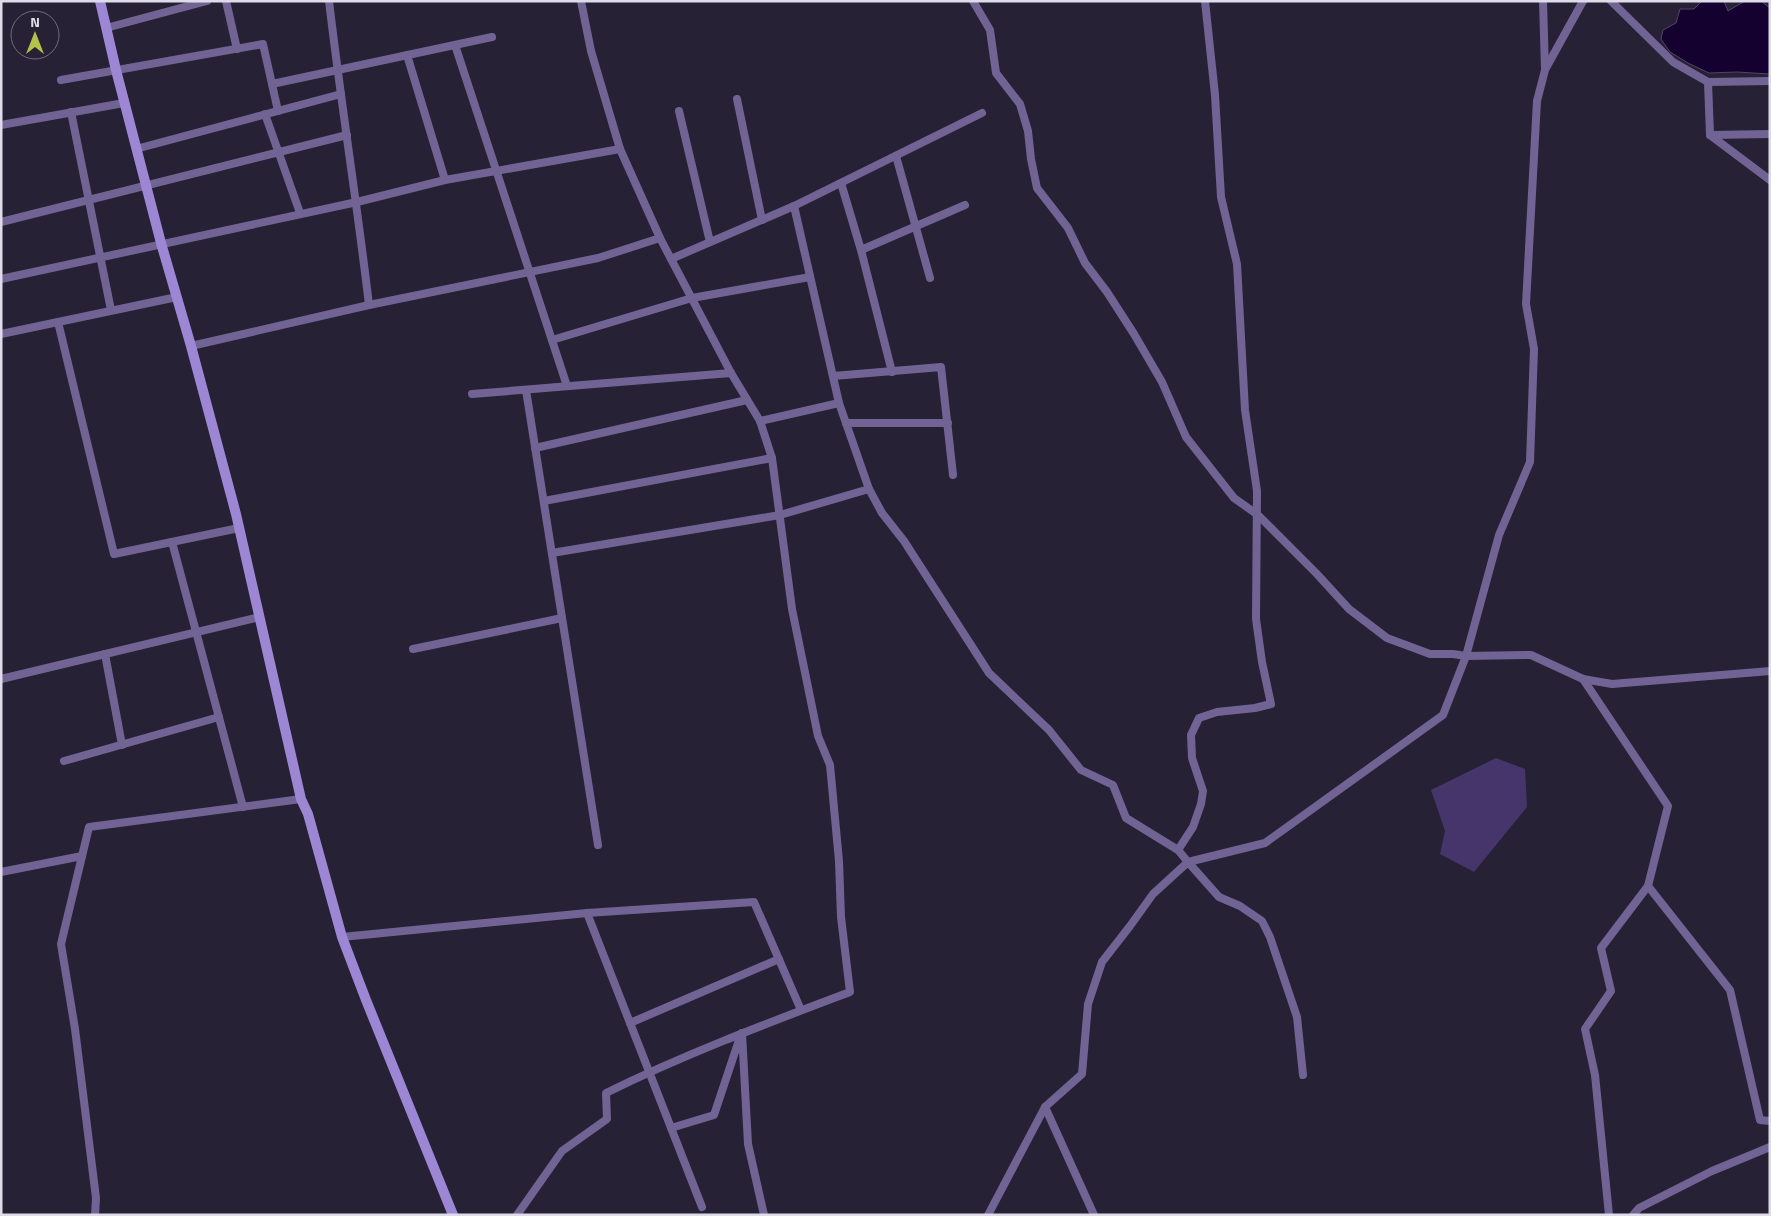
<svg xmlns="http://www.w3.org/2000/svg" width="1771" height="1216" font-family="'Titillium Web',sans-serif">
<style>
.green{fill:#46356b}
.water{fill:#150130;stroke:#524368}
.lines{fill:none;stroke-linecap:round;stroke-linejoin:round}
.minor{stroke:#716494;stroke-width:8}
.secondary{stroke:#9d87d5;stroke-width:10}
</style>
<rect width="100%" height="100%" fill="#262134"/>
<polygon class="green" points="1496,758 1525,769 1527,807 1474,872 1440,854 1445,831 1431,790"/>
<polygon class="water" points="1702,1 1724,1 1728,11 1745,1 1761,1 1770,8 1770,74 1737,72 1709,73 1688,63 1670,52 1661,39 1663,30 1676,23 1680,9 1694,9"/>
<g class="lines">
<g class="minor">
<polyline points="226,1 237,49"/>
<path d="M329 1C341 103 357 203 369 305"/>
<polyline points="973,1 990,30 996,73 1020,104 1028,131 1031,159 1037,188 1068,228 1085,263 1107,292 1134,334 1162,382 1186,437 1234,498 1258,515 1316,573 1349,609 1387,638 1430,654 1453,654 1466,656 1531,655 1583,679 1612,684 1770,671"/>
<polyline points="1611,1 1673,62 1708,82 1710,135 1770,180"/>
<polyline points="106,28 207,1"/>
<polyline points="455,45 567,386"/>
<polyline points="407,55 445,180"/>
<polyline points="1546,68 1583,1"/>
<polyline points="61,80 263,44 278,111"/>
<polyline points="1708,82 1770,81"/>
<polyline points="272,84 492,37"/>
<polyline points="737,99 762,220"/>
<polyline points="679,111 710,242"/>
<polyline points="71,112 111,310"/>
<polyline points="265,114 300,213"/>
<polyline points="1,125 124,103"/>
<polyline points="1710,135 1770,134"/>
<polyline points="136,149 341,94"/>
<polyline points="896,156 930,278"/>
<polyline points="841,183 861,250 892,372"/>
<polyline points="794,206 839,403 869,489 882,513 904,541 989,673 1049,730 1081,770 1113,785 1126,818 1178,850 1188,862 1265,843 1443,715 1466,656 1499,535 1530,462 1534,349 1526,304 1537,101 1545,70 1543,1"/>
<polyline points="1,222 347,135"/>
<polyline points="861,250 965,205"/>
<polyline points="671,259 794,206 982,113"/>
<polyline points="1,279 357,202 445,180 620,149"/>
<polyline points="58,322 114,554 239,528"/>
<polyline points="1,334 177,297"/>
<polyline points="552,340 692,298 810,277"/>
<polyline points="191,346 369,305 598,258 660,238"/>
<polyline points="833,376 941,367 953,475"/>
<polyline points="526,390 598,845"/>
<polyline points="472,394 731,373"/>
<polyline points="760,421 839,403"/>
<polyline points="846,423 948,423"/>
<polyline points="535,448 747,400"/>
<polyline points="544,501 772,458"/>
<polyline points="172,542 243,807"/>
<polyline points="552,553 780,515 869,489"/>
<polyline points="413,649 562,618"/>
<polyline points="105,654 122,745"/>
<polyline points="1,679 260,617"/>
<polyline points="1583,679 1668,806 1648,886 1601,948 1611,991 1585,1029 1595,1075 1609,1215"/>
<polyline points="64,761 219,717"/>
<polyline points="1178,850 1193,827 1201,804 1203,791 1192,758 1191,735 1199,718 1217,712 1255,708 1271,704 1262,662 1256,619 1257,491 1245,410 1237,264 1221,197 1215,95 1205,1"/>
<polyline points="1,872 82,856"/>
<polyline points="1648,886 1730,990 1760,1120 1770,1121"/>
<polyline points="587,913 702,1207"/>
<polyline points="342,937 587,913 754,902 801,1010"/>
<polyline points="630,1023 779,959"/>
<polyline points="742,1033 748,1144 764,1215"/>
<polyline points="671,1128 714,1115 740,1037"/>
<polyline points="95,1215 96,1198 75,1029 61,944 89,827 301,799"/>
<path d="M517 1215 562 1151 607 1119 606 1093C685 1054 768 1023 850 992L841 917 839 861 830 765 818 736 792 609 772 458 760 421 731 373 660 238 620 149 591 51 581 1"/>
<polyline points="988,1215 1045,1107"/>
<polyline points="1094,1215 1045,1107 1082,1074 1088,1004 1102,962 1130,926 1153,894 1188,862 1219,897 1240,906 1262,921 1270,937 1297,1017 1303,1075"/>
<polyline points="1633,1215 1639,1208 1712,1171 1770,1147"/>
</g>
<polyline class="secondary" points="100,1 116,70 161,243 191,346 236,514 301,799 308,814 342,937 366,1000 453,1215"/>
</g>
<rect width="1771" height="1216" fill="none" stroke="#dfdce9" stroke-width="5"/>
<g transform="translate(35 35)"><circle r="24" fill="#262134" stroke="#706c7c"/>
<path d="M0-4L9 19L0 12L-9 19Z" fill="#b3c24b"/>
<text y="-8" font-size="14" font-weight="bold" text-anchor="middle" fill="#dfdce9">N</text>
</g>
</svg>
